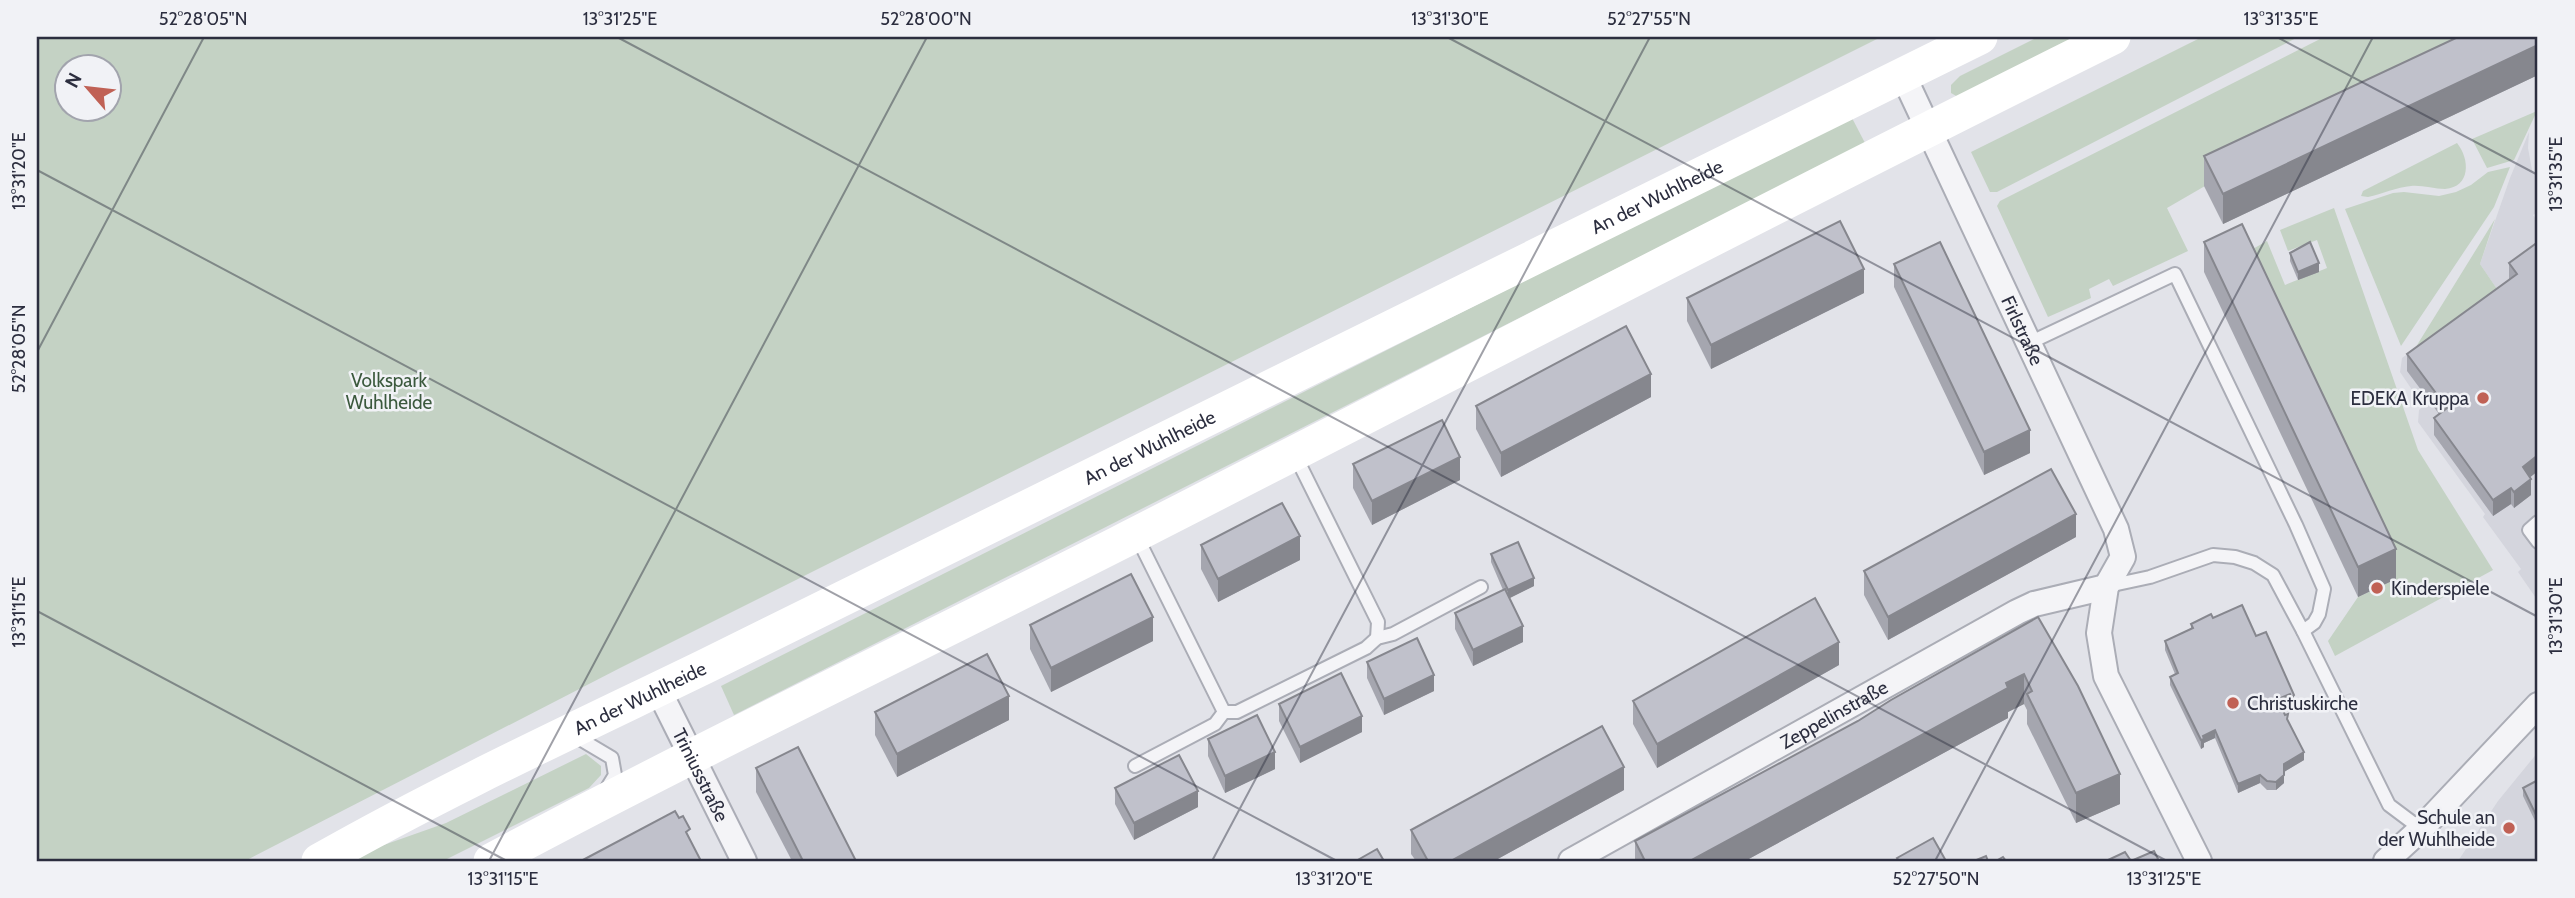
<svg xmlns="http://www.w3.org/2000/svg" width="2575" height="898" font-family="Cabin,sans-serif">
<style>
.built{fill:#d4d5dd}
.green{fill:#c4d2c4;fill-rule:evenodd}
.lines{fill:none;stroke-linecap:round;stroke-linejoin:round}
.service-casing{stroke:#abadb6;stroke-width:16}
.minor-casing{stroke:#abadb6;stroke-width:28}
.service{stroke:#f4f4f7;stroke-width:12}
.minor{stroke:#f4f4f7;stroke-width:24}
.secondary{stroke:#fff;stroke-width:35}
.wall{fill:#a5a6af}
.shaded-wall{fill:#86878e}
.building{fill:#c0c1cb;stroke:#86878e;stroke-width:2}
.ticks{fill:none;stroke:#2c2e3f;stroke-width:2;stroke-opacity:0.45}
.poi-dot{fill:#c06155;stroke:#f1f2f6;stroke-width:2.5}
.labels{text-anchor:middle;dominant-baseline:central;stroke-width:5;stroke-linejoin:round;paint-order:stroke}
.street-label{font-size:19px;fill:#2c2e3f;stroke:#f1f2f6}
.park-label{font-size:19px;fill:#3b593d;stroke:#f1f2f6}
.poi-label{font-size:19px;fill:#2c2e3f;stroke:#f1f2f6;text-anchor:end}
.neatline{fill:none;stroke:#2c2e3f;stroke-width:2.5}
.ticks-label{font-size:18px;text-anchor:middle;fill:#2c2e3f}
</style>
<rect width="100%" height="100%" fill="#e2e3e9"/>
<g class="built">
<polygon points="2529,132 2528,148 2532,170 2538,180 2538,212 2533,215 2538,222 2538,601 2518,572 2521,569 2483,517 2485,514 2418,422 2419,410 2423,406 2400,372 2402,358 2497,289 2480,264 2510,178"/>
<polygon points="2538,752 2538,861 2458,861 2498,801"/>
</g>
<g class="green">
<path d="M37 37H1881L620 668 245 861H37ZM66 66H108V108H66Z"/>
<polygon points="2038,37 2078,37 1958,97 1951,93 1951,85 1960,76"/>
<polygon points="2202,37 2298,37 1997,192 1990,192 1971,152"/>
<polygon points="2324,37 2522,37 2205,186 2167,208 2188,251 2113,286 2109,279 2089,289 2091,298 2048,317 1997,206 2000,201"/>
<polygon points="2537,111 2514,160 2487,168 2472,139"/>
<polygon points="1851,116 1865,143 734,715 721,686"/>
<path d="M2457 143C2470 159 2471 187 2445 189 2434 189 2422 185 2411 186 2397 187 2382 194 2368 197L2361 196 2363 191Z"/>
<polygon points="2510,167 2494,207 2401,346 2345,209 2393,193 2404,192 2439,196 2456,192 2471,185 2488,172"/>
<polygon points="2334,208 2418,450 2493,570 2335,656 2328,641 2358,597 2396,579 2242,255 2267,241 2285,285 2327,268 2317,240 2288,251 2280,230"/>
<polygon points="2495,219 2480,264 2497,289 2414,350"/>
<polygon points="586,754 601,766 601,775 589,788 443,861 346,861 364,852 446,823"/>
</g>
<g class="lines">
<g class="service-casing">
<g id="service">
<polyline points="2029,343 2175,274 2296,525 2324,589 2319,614 2314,623 2303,631"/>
<polyline points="1295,455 1378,622 1377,638"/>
<polyline points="2538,522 2529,530 2538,542"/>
<polyline points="1137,537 1224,712"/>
<polyline points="2108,586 2150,577 2213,555 2235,557 2254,563 2273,575 2303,631 2389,805 2421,829"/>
<polyline points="575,736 612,758 615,775 607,788"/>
<polyline points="1135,766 1215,724 1224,712 1237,712 1366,648 1377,638 1393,634 1481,587"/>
</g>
</g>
<g class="minor-casing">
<g id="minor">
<path id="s1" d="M1903 75 2116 529 2123 557 2106 587 2099 633 2106 676 2199 861"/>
<path id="s2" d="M658 689 744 861"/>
<path id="s3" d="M1571 861 2017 612 2034 604 2106 587"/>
<polyline points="2386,861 2421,829 2538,705"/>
</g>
</g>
<use href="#service" class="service"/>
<use href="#minor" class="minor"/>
<g class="secondary">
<path id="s4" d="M319 861C444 790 574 730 704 667L1980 37"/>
<path d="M491 861C698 750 910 649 1119 543 1450 374 1780 202 2113 37"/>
</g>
</g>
<g class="wall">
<polygon points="2538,37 2538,75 2223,224 2204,186 2204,156"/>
<polygon points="2204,242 2396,579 2358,597 2204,272"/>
<polygon points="2538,242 2530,477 2531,495 2514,508 2511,504 2493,516 2434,435 2434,418 2439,414 2407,371 2407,354 2509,280 2509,263"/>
<polygon points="2290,253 2319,272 2298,280 2290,261"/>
<polygon points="1894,264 2030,453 1984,475 1894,287"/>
<polygon points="1864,293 1711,369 1687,321 1687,298"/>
<polygon points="1651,397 1501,477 1476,429 1476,406"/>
<polygon points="1353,464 1460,480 1372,525 1353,488"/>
<polygon points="2076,537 1888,640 1864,595 1864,571"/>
<polygon points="1201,545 1300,560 1218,602 1201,569"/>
<polygon points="1491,554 1534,586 1509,598 1523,642 1473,666 1455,629 1455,613 1503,590 1491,562"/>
<polygon points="2038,617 2120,804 2076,823 2027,724 2027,710 2024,704 2008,712 2008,718 1745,861 1635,861 1635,841 1858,721"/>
<polygon points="2213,618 2256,636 2294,703 2291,706 2290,702 2281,706 2304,760 2284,772 2284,783 2276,790 2267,790 2260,783 2238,793 2215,738 2204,743 2204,747 2201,749 2170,685 2170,677 2175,674 2165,650 2165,641 2191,629 2191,624"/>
<polygon points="1030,625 1153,641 1051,692 1030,649"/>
<polygon points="1367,662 1434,691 1384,715 1367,678"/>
<polygon points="1839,665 1657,768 1633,724 1633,701"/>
<polygon points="1279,704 1362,732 1300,763 1279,721"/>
<polygon points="875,712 1009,720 897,777 875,735"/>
<polygon points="1208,739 1275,769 1225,793 1208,756"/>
<polygon points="756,768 856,861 792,861 756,792"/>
<polygon points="2538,780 2538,827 2523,796 2523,788"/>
<polygon points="1115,788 1198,807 1134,840 1115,804"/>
<polygon points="1624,790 1494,861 1416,861 1411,854 1411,830"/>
</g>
<g class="shaded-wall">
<polygon points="2538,45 2538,75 2223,224 2223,194"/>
<polygon points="2319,263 2319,272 2298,280 2298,272"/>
<polygon points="1864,269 1864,293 1711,369 1711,345"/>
<polygon points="1651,374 1651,397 1501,477 1501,453"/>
<polygon points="2030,430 2030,453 1984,475 1984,452"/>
<polygon points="2538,455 2538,471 2523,483 2523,467"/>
<polygon points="1460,457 1460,480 1372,525 1372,501"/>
<polygon points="2531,479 2531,495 2514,508 2514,492"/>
<polygon points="2511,488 2511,504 2493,516 2493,500"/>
<polygon points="2076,514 2076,537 1888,640 1888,617"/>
<polygon points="1300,536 1300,560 1218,602 1218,579"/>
<polygon points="2396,549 2396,579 2358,597 2358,567"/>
<polygon points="1534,578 1534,586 1508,599 1508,590"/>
<polygon points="1153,617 1153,641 1051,692 1051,668"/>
<polygon points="1523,626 1523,642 1473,666 1473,650"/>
<polygon points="1839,642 1839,665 1657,768 1657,744"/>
<polygon points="2024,674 2024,704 2008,712 2008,718 1745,861 1690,861 2006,683"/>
<polygon points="1434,675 1434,691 1384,715 1384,699"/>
<polygon points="2290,694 2290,702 2278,708 2278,699"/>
<polygon points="2294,695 2294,703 2291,706 2291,698"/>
<polygon points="1009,696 1009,720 897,777 897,754"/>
<polygon points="1362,716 1362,732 1300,763 1300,747"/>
<polygon points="2215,730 2215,738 2204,743 2204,747 2201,749 2201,740 2203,736"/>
<polygon points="1275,752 1275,769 1225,793 1225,776"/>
<polygon points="2304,752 2304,760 2284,772 2284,764"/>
<polygon points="1624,767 1624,790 1494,861 1451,861"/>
<polygon points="2120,774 2120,804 2076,823 2076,793"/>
<polygon points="2260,775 2260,783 2238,793 2238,784"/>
<polygon points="2284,775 2284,783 2276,790 2276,782"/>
<polygon points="1198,791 1198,807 1134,840 1134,823"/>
</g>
<g class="building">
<polygon points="2458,37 2538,37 2538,45 2223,194 2204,156"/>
<polygon points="1840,221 1864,269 1711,345 1687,298"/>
<polygon points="2242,224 2396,549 2358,567 2204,242"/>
<polygon points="1940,242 2030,430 1984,452 1894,264"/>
<polygon points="2310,242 2319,263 2298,272 2290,253"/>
<polygon points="2538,242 2538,455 2523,467 2531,479 2514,492 2511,488 2493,500 2434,418 2447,408 2407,354 2517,274 2509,263"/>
<polygon points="1626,326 1651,374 1501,453 1476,406"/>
<polygon points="1442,420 1460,457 1372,501 1353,464"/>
<polygon points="2051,469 2076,514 1888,617 1864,571"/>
<polygon points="1282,503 1300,536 1218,579 1201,545"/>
<polygon points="1518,542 1534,578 1508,590 1491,554"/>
<polygon points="1131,574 1153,617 1051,668 1030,625"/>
<polygon points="1505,589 1523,626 1473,650 1455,613"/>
<polygon points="1815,598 1839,642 1657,744 1633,701"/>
<polygon points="2242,605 2256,636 2266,632 2294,695 2291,698 2290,694 2278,699 2285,715 2288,714 2287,719 2304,752 2284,764 2284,775 2276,782 2267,781 2260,775 2238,784 2215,730 2203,736 2204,739 2201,740 2170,677 2178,673 2165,641 2193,628 2191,624 2211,614 2213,618"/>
<polygon points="2038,617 2078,686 2120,774 2076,793 2027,694 2032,691 2024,674 2006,683 2008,688 1690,861 1645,861 1635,841 1858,721 1891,700"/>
<polygon points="1417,638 1434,675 1384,699 1367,662"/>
<polygon points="987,654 1009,696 897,754 875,712"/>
<polygon points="1341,673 1362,716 1300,747 1279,704"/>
<polygon points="1257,715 1275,752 1225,776 1208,739"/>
<polygon points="1602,726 1624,767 1451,861 1428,861 1411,830"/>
<polygon points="798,747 856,861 803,861 756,768"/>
<polygon points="1179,755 1198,791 1134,823 1115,788"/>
<polygon points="2538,780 2538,819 2523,788"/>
<polygon points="675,811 679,818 683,816 690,829 686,832 701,861 581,861"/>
<polygon points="1933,838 1946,861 1899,861 1897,858"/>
<polygon points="1377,849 1384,861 1356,861"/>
<polygon points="2154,851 2159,861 2131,861"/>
<polygon points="2125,852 2131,861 2106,861"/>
<polygon points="1986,856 1988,861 1974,861"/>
<polygon points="2003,857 2006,861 1996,861"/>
</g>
<path class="ticks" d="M617 37 2167 861M1447 37 2538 617M2277 37 2538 175M37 170 1337 861M37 352 204 37M37 611 507 861M489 861 927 37M1212 861 1650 37M1935 861 2373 37"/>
<g class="poi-dot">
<circle cx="2483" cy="398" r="7"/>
<circle cx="2377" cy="588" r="7"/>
<circle cx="2233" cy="703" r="7"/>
<circle cx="2509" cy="828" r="7"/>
</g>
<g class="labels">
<g class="street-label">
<text stroke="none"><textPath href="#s4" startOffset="1494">An der Wuhlheide</textPath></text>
<text stroke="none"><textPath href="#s1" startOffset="282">Firlstraße</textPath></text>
<text stroke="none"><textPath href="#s4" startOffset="928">An der Wuhlheide</textPath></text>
<text stroke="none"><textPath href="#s4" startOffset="360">An der Wuhlheide</textPath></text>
<text stroke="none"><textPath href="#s3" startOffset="301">Zeppelinstraße</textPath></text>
<text stroke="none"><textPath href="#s2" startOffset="96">Triniusstraße</textPath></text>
</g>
<g class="park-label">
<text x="389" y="380">Volkspark<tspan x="389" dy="22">Wuhlheide</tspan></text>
</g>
<g class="poi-label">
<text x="2469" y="398">EDEKA Kruppa</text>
<text x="2391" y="588" text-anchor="start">Kinderspiele</text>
<text x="2247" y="703" text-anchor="start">Christuskirche</text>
<text x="2495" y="817">Schule an<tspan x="2495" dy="22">der Wuhlheide</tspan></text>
</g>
</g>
<rect width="2575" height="898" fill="none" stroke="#f1f2f6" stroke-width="77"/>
<g transform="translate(88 88) rotate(298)"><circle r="33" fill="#f1f2f6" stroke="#a2a4ad" stroke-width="2"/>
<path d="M0-5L12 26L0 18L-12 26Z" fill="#c06155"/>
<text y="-10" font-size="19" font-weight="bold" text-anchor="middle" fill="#2c2e3f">N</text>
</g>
<rect x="38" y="38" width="2498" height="822" class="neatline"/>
<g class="ticks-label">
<text x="203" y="25">52°28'05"N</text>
<text x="620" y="25">13°31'25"E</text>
<text x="926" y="25">52°28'00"N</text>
<text x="1450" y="25">13°31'30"E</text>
<text x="1649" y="25">52°27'55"N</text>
<text x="2281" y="25">13°31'35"E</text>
<text transform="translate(19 171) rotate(-90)" y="6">13°31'20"E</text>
<text transform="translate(2556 174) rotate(-90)" y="6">13°31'35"E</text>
<text transform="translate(19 349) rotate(-90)" y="6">52°28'05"N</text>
<text transform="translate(19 612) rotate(-90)" y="6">13°31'15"E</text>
<text transform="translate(2556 616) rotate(-90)" y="6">13°31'30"E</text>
<text x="503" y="885">13°31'15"E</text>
<text x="1334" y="885">13°31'20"E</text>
<text x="1936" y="885">52°27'50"N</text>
<text x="2164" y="885">13°31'25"E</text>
</g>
</svg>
